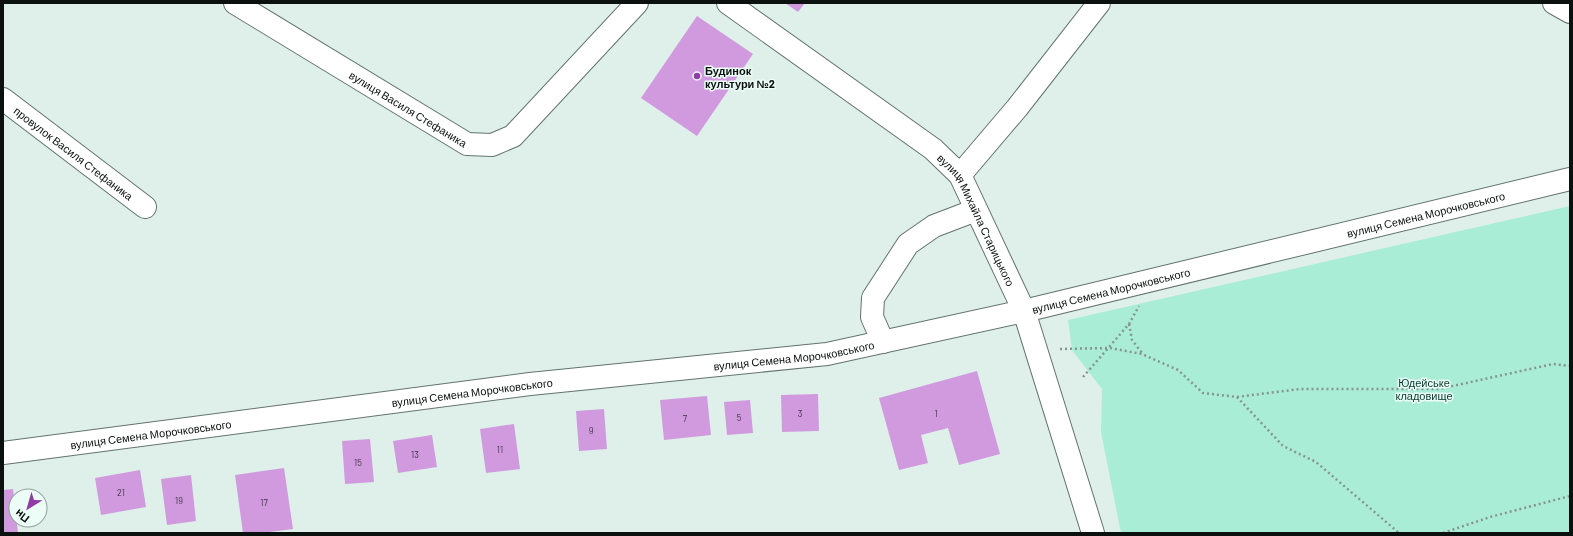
<svg xmlns="http://www.w3.org/2000/svg" width="1573" height="536" font-family="Barlow,sans-serif">
<style>
.green{fill:#a9edd6}
.building{fill:#d19adf}
.lines{fill:none;stroke-linecap:round;stroke-linejoin:round}
.minor-casing{stroke:#63736d;stroke-width:24}
.path{stroke:#87948f;stroke-width:2.5;stroke-dasharray:2 3;stroke-linecap:butt}
.minor{stroke:#fff;stroke-width:22}
.poi-dot{fill:#923aa7;stroke:#ebfdf6;stroke-width:1.5}
.labels{text-anchor:middle;dominant-baseline:central;stroke-width:3;stroke-linejoin:round;paint-order:stroke}
.number-label{font-size:9px;fill:#3c3342}
.poi-label{font-size:11px;font-weight:bold;fill:#0b110e;stroke:#ebfdf6;text-anchor:start}
.street-label{font-size:11px;fill:#0b110e;stroke:#ebfdf6}
.park-label{font-size:11px;fill:#063a2d;stroke:#ebfdf6}
</style>
<rect width="100%" height="100%" fill="#def0e9"/>
<polygon class="green" points="1570,206 1570,533 1121,533 1101,432 1102,389 1072,350 1068,320"/>
<g class="building">
<polygon points="785,3 805,3 798,12"/>
<polygon points="697,16 753,54 697,136 641,98"/>
<polygon points="977,371 1000,454 959,465 948,428 921,435 928,463 899,470 879,398"/>
<polygon points="818,394 819,431 782,432 781,395"/>
<polygon points="707,396 711,435 664,440 660,400"/>
<polygon points="750,400 753,433 727,435 724,402"/>
<polygon points="604,409 607,449 579,451 576,411"/>
<polygon points="514,424 520,469 486,473 480,429"/>
<polygon points="432,435 437,467 398,473 393,441"/>
<polygon points="370,439 374,482 345,484 342,441"/>
<polygon points="284,468 293,529 262,533 243,533 235,475"/>
<polygon points="140,470 146,507 101,515 95,478"/>
<polygon points="191,475 196,521 167,525 161,479"/>
<polygon points="13,489 18,533 3,533 3,490"/>
</g>
<g class="lines">
<g class="minor-casing">
<g id="minor">
<path id="s1" d="M235 3 467 144 492 145 513 136 637 3"/>
<path id="s2" d="M728 3 933 149 960 175 1024 311 1093 533"/>
<polyline points="1554,3 1570,12"/>
<path id="s3" d="M3 99 145 207"/>
<polyline points="960,175 1017,108 1099,3"/>
<polyline points="883,342 872,317 873,298 908,244 934,226 976,210"/>
<path id="s4" d="M3 453 530 384 827 354 1024 311 1570 179"/>
</g>
</g>
<g class="path">
<polyline points="1129,324 1132,340 1142,353"/>
<polyline points="1060,349 1110,348 1142,354 1178,370 1203,393 1237,397 1283,446 1316,462 1399,533"/>
<polyline points="1083,377 1129,324 1139,306"/>
<polyline points="1237,397 1300,389 1439,389 1553,364 1570,366"/>
<polyline points="1443,533 1490,517 1570,496"/>
</g>
<use href="#minor" class="minor"/>
</g>
<circle class="poi-dot" cx="697" cy="76" r="4"/>
<g class="labels">
<g class="number-label">
<text x="800" y="413">3</text>
<text x="936" y="413">1</text>
<text x="739" y="417">5</text>
<text x="685" y="418">7</text>
<text x="591" y="430">9</text>
<text x="500" y="449">11</text>
<text x="415" y="454">13</text>
<text x="358" y="462">15</text>
<text x="121" y="492">21</text>
<text x="179" y="500">19</text>
<text x="264" y="502">17</text>
</g>
<g class="poi-label">
<text x="705" y="70">Будинок<tspan x="705" dy="13">культури №2</tspan></text>
</g>
<g class="street-label">
<text stroke="none"><textPath href="#s1" startOffset="203">вулиця Василя Стефаника</textPath></text>
<text stroke="none"><textPath href="#s3" startOffset="89">провулок Василя Стефаника</textPath></text>
<text stroke="none"><textPath href="#s4" startOffset="1445">вулиця Семена Морочковського</textPath></text>
<text stroke="none"><textPath href="#s2" startOffset="336">вулиця Михайла Старицького</textPath></text>
<text stroke="none"><textPath href="#s4" startOffset="1121">вулиця Семена Морочковського</textPath></text>
<text stroke="none"><textPath href="#s4" startOffset="797">вулиця Семена Морочковського</textPath></text>
<text stroke="none"><textPath href="#s4" startOffset="473">вулиця Семена Морочковського</textPath></text>
<text stroke="none"><textPath href="#s4" startOffset="149">вулиця Семена Морочковського</textPath></text>
</g>
<g class="park-label">
<text x="1424" y="382">Юдейське<tspan x="1424" dy="13">кладовище</tspan></text>
</g>
</g>
<rect width="1573" height="536" fill="none" stroke="#0b110e" stroke-width="8"/>
<g transform="translate(28 508) rotate(217)"><circle r="19" fill="#ebfdf6" stroke="#919f99"/>
<path d="M0-3L7 15L0 10L-7 15Z" fill="#923aa7"/>
<text y="-6" font-size="11" font-weight="bold" text-anchor="middle" fill="#0b110e">Пн</text>
</g>
</svg>
